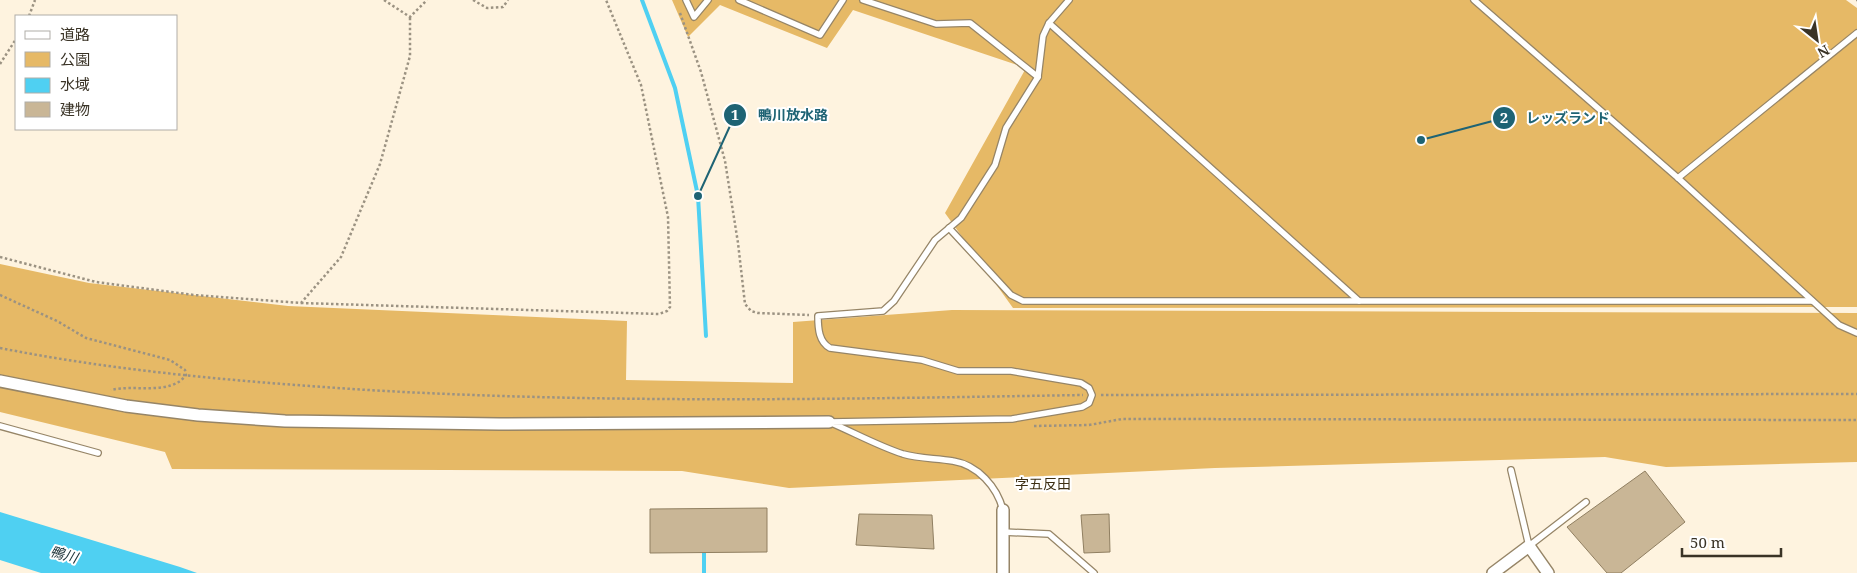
<svg xmlns="http://www.w3.org/2000/svg" width="1857" height="573" font-family="'Noto Serif','Noto Sans JP',serif">
<style>
.green{fill:#e6b966}
.water{fill:#4fd0f2}
.lines{fill:none;stroke-linecap:round;stroke-linejoin:round}
.stream{stroke:#4fd0f2;stroke-width:4}
.building{fill:#c9b696;stroke:#907f61}
.lane-casing{stroke:#968567;stroke-width:8}
.street-casing{stroke:#968567;stroke-width:14}
.path{stroke:#9b9282;stroke-width:2.5;stroke-dasharray:2.5 2.5;stroke-linecap:butt}
.lane{stroke:#fff;stroke-width:5.5}
.street{stroke:#fff;stroke-width:11}
.labels{text-anchor:middle;dominant-baseline:central;stroke-width:4;stroke-linejoin:round;paint-order:stroke}
.neighbourhood-label{font-size:14px;fill:#3d2e12;stroke:#fff}
.water-label{font-size:14px;font-style:italic;fill:#1a3036;stroke:#fff}
.leader{fill:none;stroke:#1e6374;stroke-width:2}
.callout-dot{fill:#1e6374;stroke:#fff;stroke-width:2}
.mark-label{font-size:15px;text-anchor:middle;font-weight:bold;fill:#fff}
.callout-label{font-size:14px;text-anchor:middle;font-weight:bold;fill:#1e6374;stroke:#fff;stroke-width:4;stroke-linejoin:round;paint-order:stroke}
</style>
<rect width="100%" height="100%" fill="#fef3df"/>
<g class="green">
<polygon points="672,0 1846,0 1857,8 1857,307 1013,308 945,213 1026,68 853,10 827,48 720,5 688,37"/>
<polygon points="0,264 89,283 288,306 627,321 626,380 793,383 793,322 952,310 1857,313 1857,462 1666,467 1605,457 1215,468 789,488 682,471 172,469 165,452 0,412"/>
</g>
<polygon class="water" points="0,512 180,567 197,573 41,573 0,560"/>
<g class="lines">
<g class="stream">
<polyline points="642,0 675,88 698,196 706,336"/>
<polyline points="704,553 704,573"/>
</g>
</g>
<g class="building">
<polygon points="1645,471 1685,522 1621,573 1607,573 1567,527"/>
<polygon points="767,508 767,552 650,553 650,509"/>
<polygon points="859,514 932,515 934,549 856,545"/>
<polygon points="1109,514 1110,552 1084,553 1081,515"/>
</g>
<g class="lines">
<g class="lane-casing">
<g id="lane">
<polyline points="686,0 694,17 708,0"/>
<polyline points="739,0 820,35 843,0"/>
<polyline points="863,0 936,24 970,23 1038,77"/>
<polyline points="1069,0 1049,23 1359,301 1812,301"/>
<polyline points="1474,0 1678,178 1839,325 1857,333"/>
<polyline points="1678,178 1857,33"/>
<polyline points="949,228 1011,295 1023,301 1359,301"/>
<polyline points="0,426 98,453"/>
<polyline points="1511,470 1529,546 1586,502"/>
<path d="M1003 510C997 487 978 465 953 461 937 458 920 459 903 454 878 446 853 432 829 422L1012 419 1082 407 1089 403 1092 395 1089 388 1081 383 1011 371H958L922 360 830 348C819 342 818 329 818 316L883 311 894 301 935 240 961 218 995 165 1006 128 1038 77 1043 36 1049 23"/>
<polyline points="1003,532 1049,534 1094,573"/>
</g>
</g>
<g class="street-casing">
<g id="street">
<polyline points="0,381 126,406 198,415 285,421 499,424 829,422"/>
<polyline points="1003,573 1003,510"/>
<polyline points="1493,573 1529,546 1548,573"/>
</g>
</g>
<g class="path">
<polyline points="384,0 410,17 427,0"/>
<polyline points="473,0 487,8 503,7 508,0"/>
<polyline points="1856,0 1857,0"/>
<polyline points="680,13 701,72 725,161 738,243 745,304 751,311 758,313 809,315"/>
<polyline points="29,16 35,0"/>
<polyline points="0,64 16,39"/>
<polyline points="0,257 96,282 194,295 301,303 341,257 380,164 410,56 410,17"/>
<path d="M0 295 57 321 86 338 170 360 185 370 186 375C171 396 133 384 111 390"/>
<polyline points="301,303 659,314 667,311 670,307 668,217 641,85 606,0"/>
<path d="M0 348C121 372 245 382 368 390 607 404 845 399 1083 395"/>
<polyline points="1101,395 1857,394"/>
<polyline points="1034,426 1089,425 1122,419 1857,420"/>
</g>
<use href="#lane" class="lane"/>
<use href="#street" class="street"/>
</g>
<g class="labels">
<g class="neighbourhood-label">
<text x="1043" y="483">字五反田</text>
</g>
<g class="water-label">
<text transform="translate(64 554) rotate(16)">鴨川</text>
</g>
</g>
<path class="leader" d="M698 196L735 115M1421 140L1504 118"/>
<g class="callout-dot">
<circle cx="698" cy="196" r="5"/>
<circle cx="1421" cy="140" r="5"/>
<circle cx="735" cy="115" r="12"/>
<circle cx="1504" cy="118" r="12"/>
</g>
<g class="mark-label">
<text x="735" y="120">1</text>
<text x="1504" y="123">2</text>
</g>
<g class="callout-label">
<text x="793" y="120">鴨川放水路</text>
<text x="1568" y="123">レッズランド</text>
</g>
<rect x="15" y="15" width="162" height="115" fill="#ffffff" stroke="#b0ada8"/>
<rect x="25" y="31" width="25" height="8" fill="#ffffff" stroke="#b0ada8"/>
<text x="60" y="40" font-size="15" fill="#3a3326">道路</text>
<rect x="25" y="52" width="25" height="15" fill="#e6b966" stroke="#b0ada8"/>
<text x="60" y="65" font-size="15" fill="#3a3326">公園</text>
<rect x="25" y="78" width="25" height="15" fill="#4fd0f2" stroke="#b0ada8"/>
<text x="60" y="90" font-size="15" fill="#3a3326">水域</text>
<rect x="25" y="102" width="25" height="15" fill="#c9b696" stroke="#b0ada8"/>
<text x="60" y="115" font-size="15" fill="#3a3326">建物</text>
<g transform="translate(1817 40) rotate(150)" stroke="#ffffff" stroke-width="4" paint-order="stroke">
<path d="M0-4L9 19L0 12L-9 19Z" fill="#3a3326"/>
<text y="-8" font-size="14" font-weight="bold" text-anchor="middle" fill="#3a3326">N</text>
</g>
<path d="M1682 548v8h99v-8" fill="none" stroke="#3a3326" stroke-width="2.5"/>
<text x="1690" y="548" font-size="15" fill="#3a3326" stroke="#ffffff" stroke-width="4" paint-order="stroke">50 m</text>
</svg>
